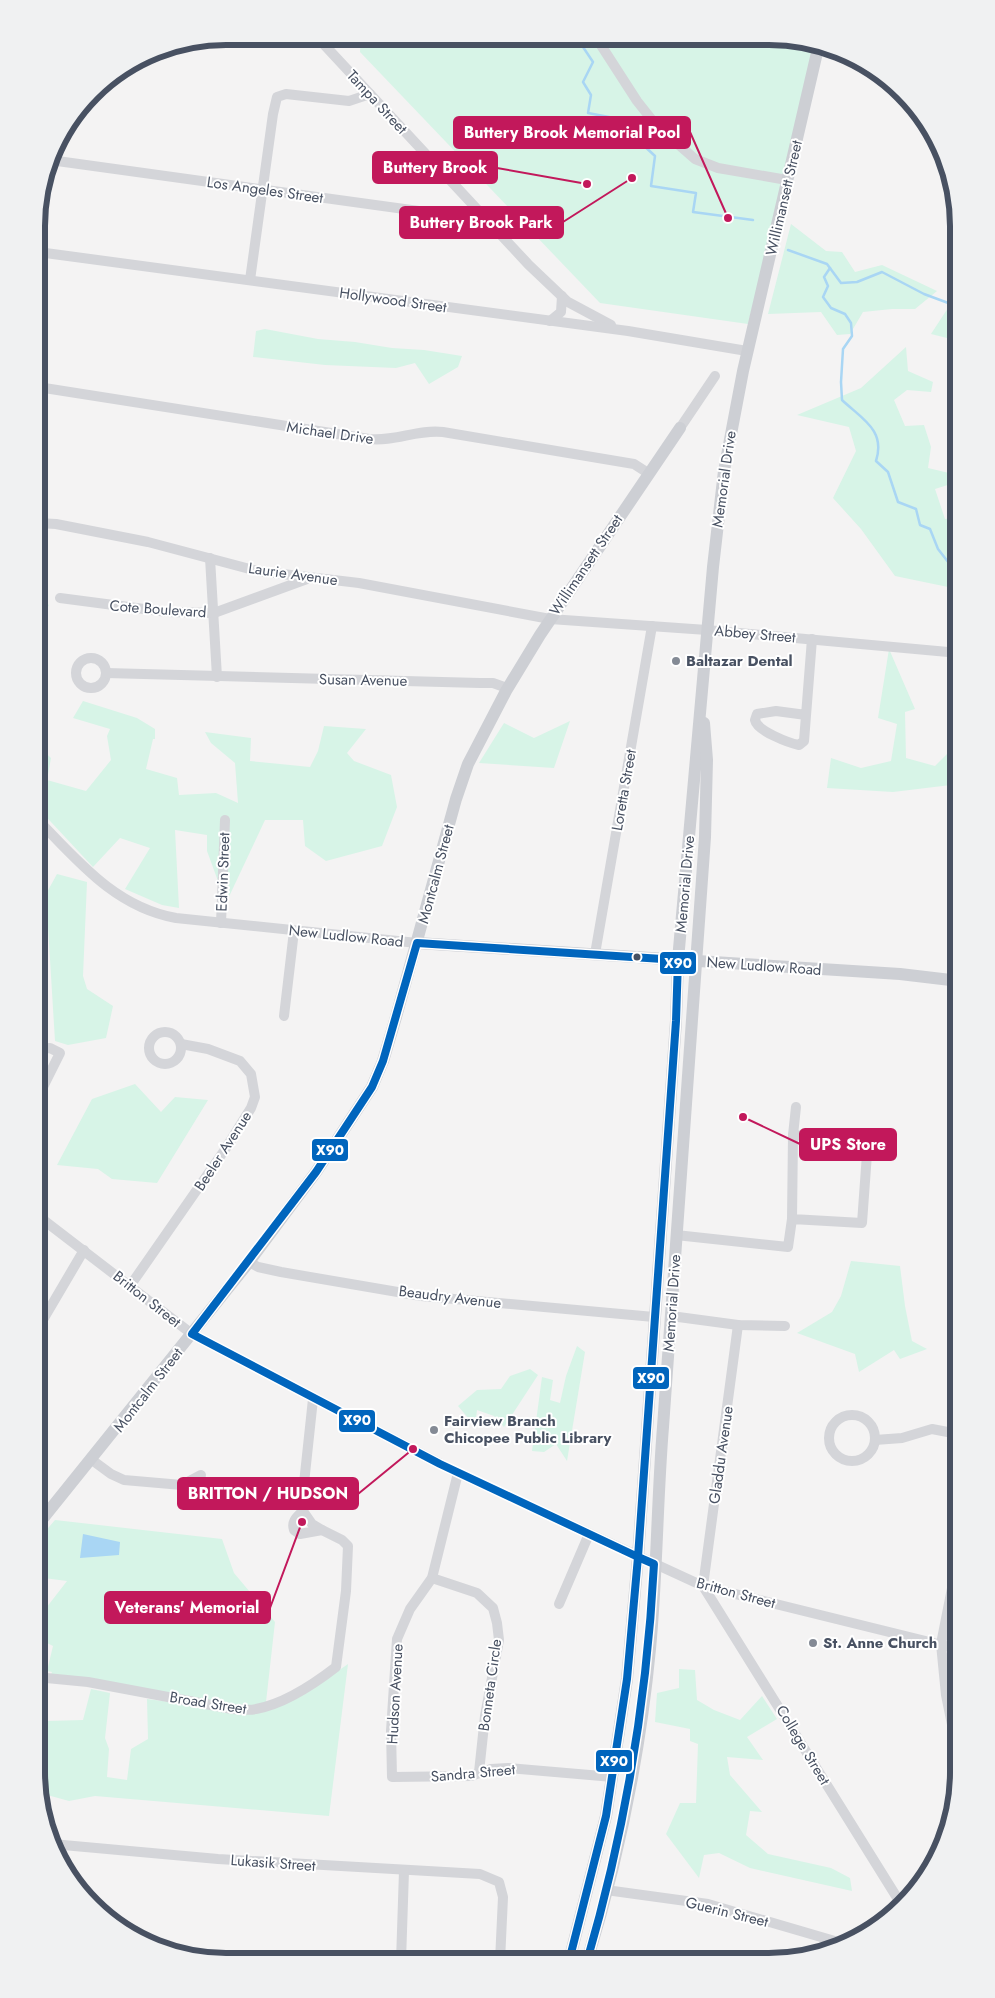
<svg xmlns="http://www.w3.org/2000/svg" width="995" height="1998" font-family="Jost,sans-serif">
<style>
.green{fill:#d7f4e7}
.water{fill:#a9d6f4}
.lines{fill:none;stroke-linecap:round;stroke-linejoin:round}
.stream{stroke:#a9d6f4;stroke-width:2.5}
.minor{stroke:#d4d5d9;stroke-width:10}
.major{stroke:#cdcfd4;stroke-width:12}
.bus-1-casing{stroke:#fff;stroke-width:11}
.bus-1{stroke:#0065bd;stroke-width:8}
.poi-dot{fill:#848a95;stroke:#fff;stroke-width:2}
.bus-dot{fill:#485162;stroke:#fff;stroke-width:2}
.labels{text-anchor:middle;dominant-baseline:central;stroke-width:4;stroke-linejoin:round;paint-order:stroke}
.street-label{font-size:15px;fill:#485162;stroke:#fff}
.poi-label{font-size:15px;font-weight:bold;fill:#485162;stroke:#fff;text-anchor:start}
.rim{fill:none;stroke:#485162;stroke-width:6}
.leader{fill:none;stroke:#c2185b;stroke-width:2}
.callout-dot{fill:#c2185b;stroke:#fff;stroke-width:2}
.callout{fill:#c2185b;stroke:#c2185b;stroke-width:2}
.callout-label{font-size:16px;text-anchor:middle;font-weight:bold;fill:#fff}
.line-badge{stroke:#fff;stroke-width:2}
.badge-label{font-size:14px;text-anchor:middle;font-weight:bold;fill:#fff}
</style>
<rect width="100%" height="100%" fill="#f4f3f3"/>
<g class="green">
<polygon points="361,37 806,40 818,44 748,324 600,303 360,52"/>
<polygon points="791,224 826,251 842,252 855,272 882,265 937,291 915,309 892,309 863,312 850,334 837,335 821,312 768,314"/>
<polygon points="959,301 959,341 931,334 948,308"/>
<polygon points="265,329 318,339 355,342 392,348 424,350 462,356 458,367 429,384 415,363 396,368 325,365 253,357 256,331"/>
<polygon points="906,347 908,371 933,382 931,392 907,390 894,400 905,426 924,425 931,447 928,468 949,473 957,482 935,489 945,519 959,517 959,601 948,587 895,576 861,529 833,498 856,451 849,427 797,415 861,388"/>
<polygon points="37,597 49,605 42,618 37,620"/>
<polygon points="889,649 915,709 905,712 906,758 935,766 952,749 959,753 959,784 893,792 827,788 831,758 861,768 891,761 897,724 878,718"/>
<polygon points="83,701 137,718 155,729 155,739 153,739 146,769 177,778 179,795 216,793 238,803 235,763 211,743 205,732 251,738 250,761 310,767 318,751 324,726 366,729 347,753 354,761 391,775 397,807 382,846 326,861 305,846 303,820 265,820 226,903 207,851 207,835 175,830 179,908 162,905 125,889 150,848 120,838 93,867 37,807 37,745 51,758 47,780 86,791 111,760 107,736 110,729 73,718"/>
<polygon points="570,721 554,768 479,763 504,723 534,738"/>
<polygon points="57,874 87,882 83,976 87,989 113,1006 106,1038 68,1045 55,1041 46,894"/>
<polygon points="135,1084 161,1112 175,1097 208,1100 157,1183 112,1179 98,1169 57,1165 92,1099"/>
<polygon points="851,1261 900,1266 905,1306 912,1341 927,1349 900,1359 894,1350 859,1372 855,1354 797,1333 832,1312 841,1296"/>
<polygon points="577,1346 585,1352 567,1461 556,1444 544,1452 532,1451 542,1377 553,1380 550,1400 560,1403 566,1376"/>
<polygon points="530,1369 538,1375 504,1427 494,1416 477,1410 475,1426 458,1406 477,1390 501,1389 510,1376"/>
<polygon points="37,1418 48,1433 37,1450"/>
<polygon points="55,1520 222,1539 234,1573 275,1622 265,1711 305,1694 348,1664 329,1816 95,1796 69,1801 40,1793 36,1772 36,1725 46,1721 83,1720 91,1689 110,1693 105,1738 109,1749 107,1777 127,1780 131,1749 148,1739 147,1699 170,1702 49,1679 52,1672 47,1671 53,1646 41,1640 36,1644 36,1621 67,1581 36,1577 36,1542"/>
<polygon points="679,1669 695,1670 697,1700 714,1710 740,1720 762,1696 777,1719 747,1737 763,1760 727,1757 730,1775 762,1812 750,1811 746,1835 768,1854 831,1868 850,1878 852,1891 750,1868 719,1853 704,1855 699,1878 666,1834 680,1803 696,1803 698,1744 690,1741 690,1729 655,1722 657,1693 679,1688"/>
</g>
<polygon class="water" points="83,1534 120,1542 119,1555 80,1558"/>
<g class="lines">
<g class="stream">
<polyline points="563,38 583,47 593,62 583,82 591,95 588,113 614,118 655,156 651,186 696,193 693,212 753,220"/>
<polyline points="788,250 827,264 841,283 857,282 882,272 924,294 959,307"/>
<path d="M830 268 824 277 828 286 823 297 831 308 845 314 851 323 852 336 843 349 841 382 842 400C862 419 886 430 876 461L888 472 898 502 916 509 920 525 930 529 938 549 959 576"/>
</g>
<g class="minor">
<polyline points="317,37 528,264 568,302 611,325"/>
<polyline points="597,39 637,101 656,125 695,159 718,168 787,180"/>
<polyline points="50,160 426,212 480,214"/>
<polyline points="38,252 628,331 747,351"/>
<polyline points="250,280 273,114 277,97 286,94 349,101 370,94"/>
<polyline points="550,321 561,312 562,296"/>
<path d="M38 387 369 439C394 442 418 429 443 432L634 464 648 473"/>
<polyline points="680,428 715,376"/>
<polyline points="38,523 56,524 148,542 257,571 359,583 550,619 707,630 959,653"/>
<polyline points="210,558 217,677"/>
<polyline points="60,598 167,612 214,613 307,579"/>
<circle cx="91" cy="673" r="15"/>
<polyline points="106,673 480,683 493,683 507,688"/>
<path d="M806 715 776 711 757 714 755 720C757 731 789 743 799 745L804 741 812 639"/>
<path d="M37 819C78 861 115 907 176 918L417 943"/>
<polyline points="956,831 959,831"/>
<polyline points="221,923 225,820"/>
<polyline points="595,954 652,626"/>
<polyline points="284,1016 294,931"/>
<circle cx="165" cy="1048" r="16"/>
<polyline points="37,1099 60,1053 50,1048 37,1049"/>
<polyline points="793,1135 796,1107"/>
<polyline points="37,1215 192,1334 458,1473 703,1586 958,1649"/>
<polyline points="676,1235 788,1247 792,1219 793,1135 868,1140 862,1223 792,1219"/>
<polyline points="249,1262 258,1267 281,1272 421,1296 654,1317"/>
<polyline points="130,1286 226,1148 251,1108 255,1097 251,1074 240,1061 208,1049 181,1044"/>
<polyline points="671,1316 738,1325 785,1326"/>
<polyline points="738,1325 703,1586 901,1904"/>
<polyline points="37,1330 84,1250"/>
<circle cx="852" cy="1438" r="23"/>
<polyline points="875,1440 902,1438 932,1429 958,1434"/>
<polyline points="92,1460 111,1474 124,1480 182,1485 201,1475"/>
<polyline points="458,1473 432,1578 410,1609 397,1639 391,1731 392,1777 471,1776 491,1769 508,1768 613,1777"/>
<path d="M303 1511 312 1524 322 1530 300 1534 294 1530C291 1521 297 1517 303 1511L302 1502 313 1399"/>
<polyline points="432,1578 477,1593 493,1608 497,1623 499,1640 485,1716 479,1772"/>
<polyline points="559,1604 589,1534"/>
<path d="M36 1677 88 1682 232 1709C240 1709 249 1711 256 1709 284 1704 314 1684 336 1667L346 1591 348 1546 342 1540 322 1530"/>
<polyline points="958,1754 946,1695 941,1644 958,1558"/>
<polyline points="52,1844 218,1859 480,1874 499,1882 503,1897 500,1961"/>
<polyline points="606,1890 708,1904 845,1944"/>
<polyline points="401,1961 404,1871"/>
</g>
<g class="major">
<polyline points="417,943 900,974 959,981"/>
<polyline points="36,1527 249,1262 316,1172 372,1087 383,1061 396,1017 456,799 468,764 506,691 540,635 680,428"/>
<polyline points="569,1961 606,1816 627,1679 638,1557 676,1021 678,960 713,567 724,471 743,371 819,44"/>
<path d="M587 1961C618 1860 640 1754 650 1649 657 1575 657 1501 663 1427 677 1230 691 1033 705 837L707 760 704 723"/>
</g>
<g class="bus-1-casing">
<g id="bus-1">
<polygon points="417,943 678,960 676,1021 638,1557 440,1464 192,1334 316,1172 372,1087 383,1061"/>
<polyline points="569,1961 606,1816 627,1679 638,1557"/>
<path d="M587 1961C625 1831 647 1700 654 1564L638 1557"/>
</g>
</g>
<use href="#bus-1" class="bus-1"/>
</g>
<g class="poi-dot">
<circle cx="676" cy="661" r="5"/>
<circle cx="434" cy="1430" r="5"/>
<circle cx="813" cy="1643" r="5"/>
</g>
<circle class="bus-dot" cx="637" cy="957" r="4.5"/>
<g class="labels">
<g class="street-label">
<text transform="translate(377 102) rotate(47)">Tampa Street</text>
<text transform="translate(265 190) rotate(8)">Los Angeles Street</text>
<text transform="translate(784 198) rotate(-77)">Willimansett Street</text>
<text transform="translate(393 300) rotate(8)">Hollywood Street</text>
<text transform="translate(330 433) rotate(8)">Michael Drive</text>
<text transform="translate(724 479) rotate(-82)">Memorial Drive</text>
<text transform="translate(586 565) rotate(-56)">Willimansett Street</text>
<text transform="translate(293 574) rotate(8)">Laurie Avenue</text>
<text transform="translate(158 609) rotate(4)">Cote Boulevard</text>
<text transform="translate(755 634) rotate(5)">Abbey Street</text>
<text transform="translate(363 680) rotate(1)">Susan Avenue</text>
<text transform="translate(624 790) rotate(-80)">Loretta Street</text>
<text transform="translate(223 872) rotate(-88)">Edwin Street</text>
<text transform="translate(436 874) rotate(-75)">Montcalm Street</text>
<text transform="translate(685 884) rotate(-85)">Memorial Drive</text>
<text transform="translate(346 936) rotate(6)">New Ludlow Road</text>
<text transform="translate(764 966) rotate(4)">New Ludlow Road</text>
<text transform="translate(223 1151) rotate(-57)">Beeler Avenue</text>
<text transform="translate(450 1297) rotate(7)">Beaudry Avenue</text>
<text transform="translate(147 1299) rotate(38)">Britton Street</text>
<text transform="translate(672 1303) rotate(-86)">Memorial Drive</text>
<text transform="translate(148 1390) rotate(-52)">Montcalm Street</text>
<text transform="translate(721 1455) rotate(-82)">Gladdu Avenue</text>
<text transform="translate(736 1593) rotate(15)">Britton Street</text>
<text transform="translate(490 1685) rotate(-82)">Bonneta Circle</text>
<text transform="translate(395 1694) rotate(-87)">Hudson Avenue</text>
<text transform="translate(208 1703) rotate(9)">Broad Street</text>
<text transform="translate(803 1745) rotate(59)">College Street</text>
<text transform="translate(473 1773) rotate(-5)">Sandra Street</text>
<text transform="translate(273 1863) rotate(4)">Lukasik Street</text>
<text transform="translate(727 1912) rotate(14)">Guerin Street</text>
</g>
<g class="poi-label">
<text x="686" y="661">Baltazar Dental</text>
<text x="444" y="1421">Fairview Branch<tspan x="444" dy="17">Chicopee Public Library</tspan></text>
<text x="823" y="1643">St. Anne Church</text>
</g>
</g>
<path d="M0 0H995V1998H0ZM226 45H769A181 181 0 0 1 950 226V1772A181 181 0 0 1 769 1953H226A181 181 0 0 1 45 1772V226A181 181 0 0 1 226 45Z" fill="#f0f1f2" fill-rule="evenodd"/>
<path class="rim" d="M226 45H769A181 181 0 0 1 950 226V1772A181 181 0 0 1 769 1953H226A181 181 0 0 1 45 1772V226A181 181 0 0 1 226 45Z"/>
<path class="leader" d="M728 218L690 132M587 184L497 168M632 178L563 222M743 1117L800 1144M413 1449L358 1494M302 1522L270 1608"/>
<g class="callout-dot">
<circle cx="728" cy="218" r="5"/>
<circle cx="587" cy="184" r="5"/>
<circle cx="632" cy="178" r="5"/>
<circle cx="743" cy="1117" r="5"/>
<circle cx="413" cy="1449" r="5"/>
<circle cx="302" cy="1522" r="5"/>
</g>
<g class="callout">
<rect x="454" y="117" width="236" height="31" rx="5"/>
<rect x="373" y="152" width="124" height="31" rx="5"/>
<rect x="400" y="207" width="163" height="31" rx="5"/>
<rect x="800" y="1129" width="96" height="31" rx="5"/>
<rect x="178" y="1478" width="180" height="31" rx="5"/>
<rect x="105" y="1592" width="165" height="31" rx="5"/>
</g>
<g class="callout-label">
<text x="572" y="138">Buttery Brook Memorial Pool</text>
<text x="435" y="173">Buttery Brook</text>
<text x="481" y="228">Buttery Brook Park</text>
<text x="848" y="1150">UPS Store</text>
<text x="268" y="1499">BRITTON / HUDSON</text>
<text x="187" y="1613">Veterans' Memorial</text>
</g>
<g class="line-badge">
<rect x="659" y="951" width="38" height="24" rx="5" fill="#0065bd"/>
<rect x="311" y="1138" width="38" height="24" rx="5" fill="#0065bd"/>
<rect x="632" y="1366" width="38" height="24" rx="5" fill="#0065bd"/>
<rect x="338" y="1409" width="38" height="24" rx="5" fill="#0065bd"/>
<rect x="595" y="1749" width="38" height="24" rx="5" fill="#0065bd"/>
</g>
<g class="badge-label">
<text x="678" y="968">X90</text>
<text x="330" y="1155">X90</text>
<text x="651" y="1383">X90</text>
<text x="357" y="1425">X90</text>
<text x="614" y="1766">X90</text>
</g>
</svg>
